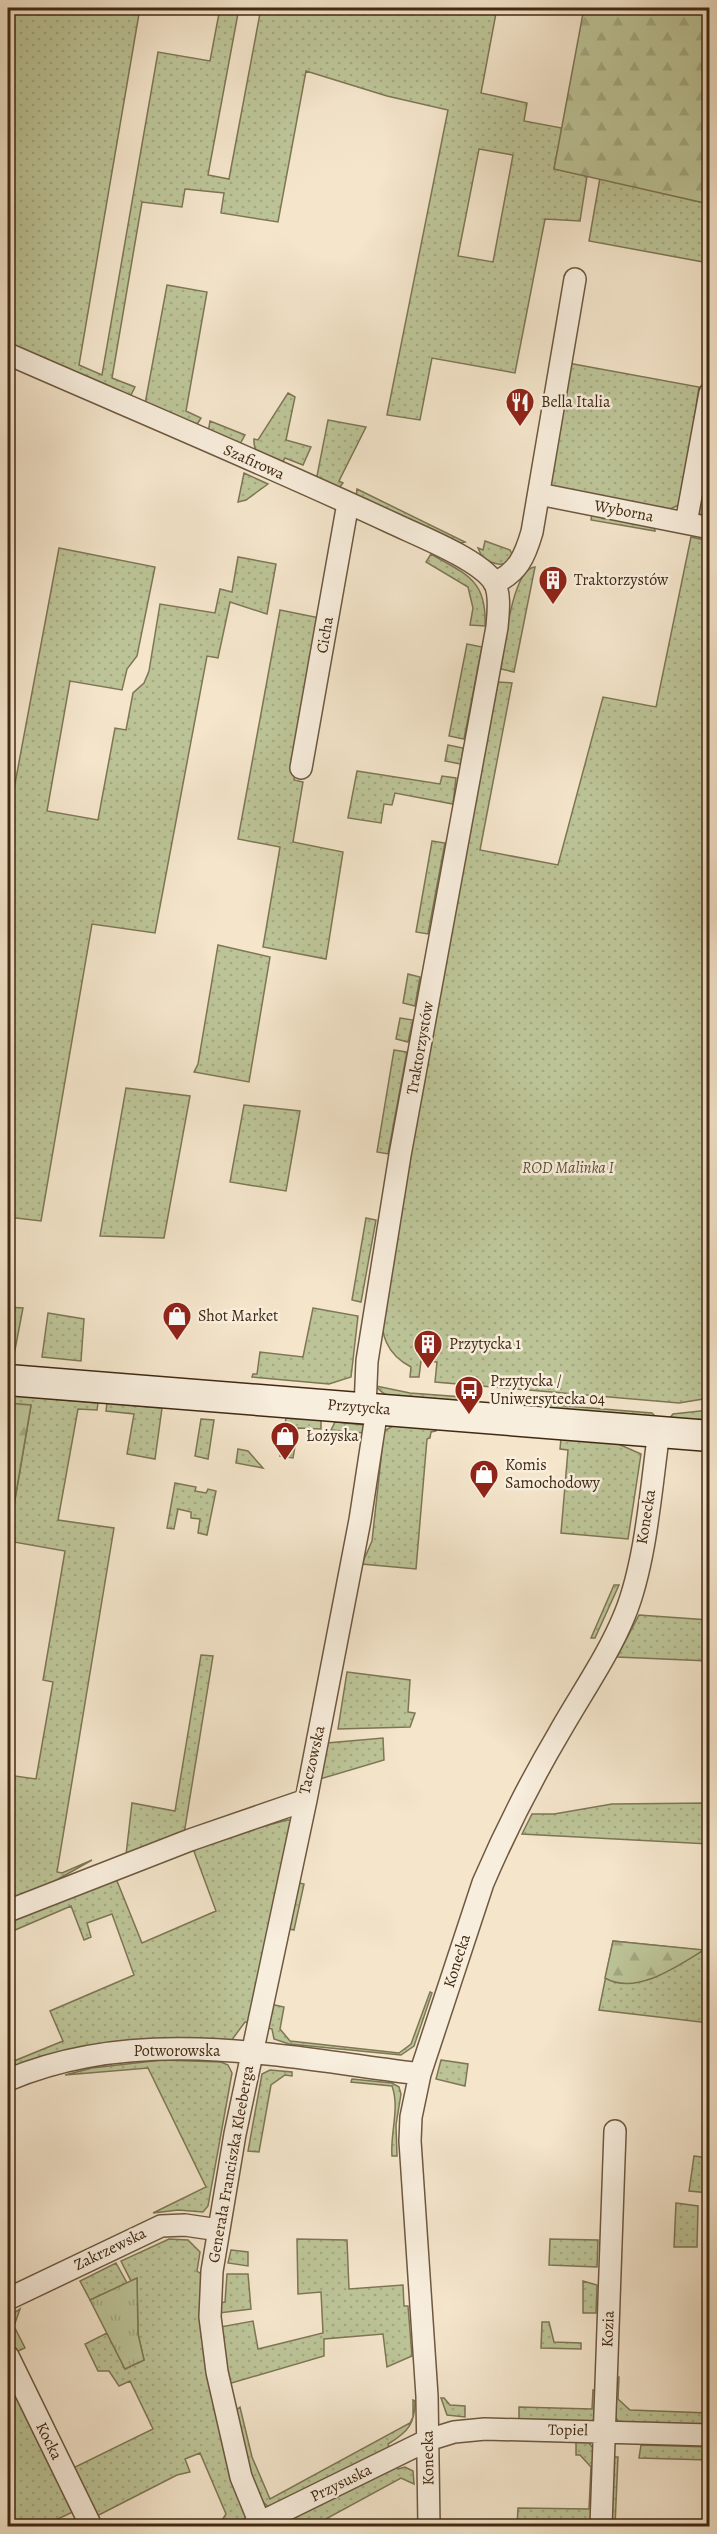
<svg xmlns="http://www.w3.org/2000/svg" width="717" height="2534" font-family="Alegreya,serif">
<defs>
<pattern id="grass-dots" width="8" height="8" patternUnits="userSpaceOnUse" patternTransform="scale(1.5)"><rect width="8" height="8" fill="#bcc497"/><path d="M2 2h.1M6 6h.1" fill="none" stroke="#a3a881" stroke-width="1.8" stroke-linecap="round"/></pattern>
<pattern id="forest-firs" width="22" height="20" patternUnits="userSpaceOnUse" patternTransform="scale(1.5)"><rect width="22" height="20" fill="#bcc497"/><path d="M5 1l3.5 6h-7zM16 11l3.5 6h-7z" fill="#a3a881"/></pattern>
<pattern id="park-tufts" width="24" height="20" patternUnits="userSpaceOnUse" patternTransform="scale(1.5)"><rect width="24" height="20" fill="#bcc497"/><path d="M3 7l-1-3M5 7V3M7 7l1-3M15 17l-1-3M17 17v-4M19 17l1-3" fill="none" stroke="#a3a881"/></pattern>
</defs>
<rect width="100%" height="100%" fill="#f4e5cb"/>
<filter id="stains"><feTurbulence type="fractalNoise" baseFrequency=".00333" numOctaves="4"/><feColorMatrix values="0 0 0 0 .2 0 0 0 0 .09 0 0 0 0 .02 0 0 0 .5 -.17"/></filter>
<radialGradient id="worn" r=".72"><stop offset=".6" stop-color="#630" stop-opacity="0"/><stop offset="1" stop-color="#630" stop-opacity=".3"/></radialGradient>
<path fill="url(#grass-dots)" stroke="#7e7654" stroke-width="1.5" fill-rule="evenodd" d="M8,8h132l-61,357 23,10 56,-323 52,9 10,-53h19l-31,167 21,4 32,-171h236l-16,85 46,10 -3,18 38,7 -8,41 33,7 -7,45 -35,-2 -30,154 -83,-15 -12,62 -33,-5 61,-305 -61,-14 -81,-25 -28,151 -57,-9 3,-20 -39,-4 -3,18 -40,-5 -30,176 23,9 -6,12 -121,-53v-128l4,-15 -4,-1zM479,149l34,6 -20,107 -35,-6z
M600,178l109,26v59l-120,-22z
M167,285l40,7 -21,119 15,7 -5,8 -51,-22z
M568,363l131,24 -18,117 -11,5 -121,-22z
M288,393l7,4 -9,43 25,7 -8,18 -18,-7 -5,8c-14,-7 -27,-9 -26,-27l4,1z
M328,420l38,7 -27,54 4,2 -5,6 -20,-8 -1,-5z
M210,421l35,14 -5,9 -32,-11z
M709,429v92l-9,-7 -4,-9z
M244,473l24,11 -22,16 -8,2z
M357,489l108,53 -8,2 -101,-46z
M592,514l62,11 1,6 -64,-11z
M691,537l18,4v857l-30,5 -244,-21 2,-20 -16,-1 -2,16h-9l1,-10c-25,-13 -31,-33 -29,-60l116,-625 14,1 -32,167 78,15 45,-168 53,10z
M485,541l25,9 4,8c-12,10 -18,6 -31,1l-5,-11 5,2z
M59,548l96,19 -18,89 -10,13 -5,21 -52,-9 -23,130 51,9 17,-92 11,2 7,-37 11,-10 5,-12 11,-67 55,9 5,-24 12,3 6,-35 38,7 -9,50 -37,-12 -12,56 -11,-2 -52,277 -63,-9 -51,297 -33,-4v-396z
M431,554c36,21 56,26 54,72l-15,-1 3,-17 -5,-21 -42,-25z
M535,567l-21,105 -13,-3c3,-19 11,-101 34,-102z
M280,610l40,8 -26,162 9,2 -10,60 50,10 -17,107 -63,-12 17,-100 -42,-8z
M467,644l15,3 -18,92 -15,-3z
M448,745l15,3 -2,16 -16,-3z
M357,771l83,13 2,-8 14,2 -3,26 -58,-11 -3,12 -8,-1 -3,19 -33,-5z
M432,841l13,2 -17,91 -12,-2z
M218,945l52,12 -21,125 -55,-10 4,-8z
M408,974l12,3 -5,29 -12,-3z
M400,1018l13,2 -5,22 -12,-3z
M394,1050l13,2 -19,102 -11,-2z
M126,1088l64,8 -26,142 -64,-2z
M244,1105l56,6 -14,80 -56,-9z
M366,1218l10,2 -15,82 -9,-2z
M8,1307l15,1 -9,47h-6z
M313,1308l45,8 -7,61 -22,7 -77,-7 1,-3h4l3,-22 43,5z
M48,1313l36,6 -3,42 -39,-4z
M376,1386l34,7 53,4 -1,8c-26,-2 -70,3 -86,-19z
M8,1395l90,8 -1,7 -19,-1 -20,111 56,8 -57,344 5,1 30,-13 -46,26 -38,17v-128l28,4 17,-97 -10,-2 22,-129 -57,-10 23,-135 -23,-3z
M518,1402l134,11 3,3 -1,4 -136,-10z
M107,1403l55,5 -7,51 -28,-5 7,-40 -28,-3z
M709,1410v14l-40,-5 4,-5z
M286,1418l35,2v9l-23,-1 -5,30 -13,-2z
M201,1419l13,1 -6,39 -13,-3z
M335,1422l29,3v8l-33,-3z
M393,1426l43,2v3l-5,1 -1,6 -3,1 -11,130 -54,-5 10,-23 12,-110z
M561,1438l55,5 25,11 -13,85 -67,-6 7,-83 -8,-1z
M238,1449l10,2 15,17 -27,-5z
M175,1483l21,4 -1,4 11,2 2,-4 8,2 -9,44 -9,-2 2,-14 -9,-1v-6l-13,-3 -4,20 -7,-1z
M614,1585h5l-24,53h-4z
M639,1615l70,5v41l-92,-4z
M201,1655l12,1 -29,178 -58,21 6,-52 43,8z
M347,1672l63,8 -2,32 7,1 -5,14 -72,2z
M383,1738l1,22 -64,19 7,-36z
M709,1803v41l-187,-10 10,-20h22l58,-10z
M287,1820h8l-43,203 -7,-1 -14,19 -214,27 -3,-7 49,-20 -13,-30 84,-36 -22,-61 -25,9 4,14 -7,3 -13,-34 -63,27v-13l107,-44 27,67 74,-32 -24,-65z
M295,1882l9,2 -10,46 -9,-2z
M613,1941l96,10v72l-110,-13z
M430,1992l2,1 -18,53 -13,9 -112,-11 -15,-5 -2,-10 -7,-2 5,-23 14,3 -4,22 10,12 109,12 12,-9z
M162,2060l59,2 7,3 4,8 -24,133 -5,6 -25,-2 -25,3 53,-26 -58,-119 -83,7 27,-7z
M441,2060l27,4 -3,22 -29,-7z
M270,2070l22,2v4l-7,-1 -14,10 -12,67 -11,-1 14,-77z
M352,2079l40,4 7,4 2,7 -5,31 1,31h-5c-2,-23 8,-48 0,-70l-41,-4z
M694,2156l15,2v35l-20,-2z
M676,2203l22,3 -1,41h-23z
M169,2239l19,1 12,12 -3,19 7,5 43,238 -2,8 -8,4h-19l8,-12 -26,-61 -15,6 5,13 -13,3 -82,42 -24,-48 82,-40 -23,-48 -11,5 -10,-15h-11l-13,-27 22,-11 18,36 19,-9 -6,-26 -1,-55 -6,2 -10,-20z
M297,2239l50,1 2,49 54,-4 1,21h4l4,50 -25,11 -4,-33 -59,5v17l-96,28 -8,-57 33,-6 5,28 65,-16 -2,-41 -23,2z
M550,2239l48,1 -1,27 -48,-2z
M231,2250l17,2v14l-20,-3z
M116,2263l11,20 -37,17 -10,-19z
M227,2274h21l3,35 -32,4v-10l6,-1z
M583,2281l14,4 -1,28h-13z
M20,2309l-6,17 11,22 -11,5c-7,-14 -9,-26 -2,-39z
M542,2322h7l5,20 27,1v6l-40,-1z
M8,2373l67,138 -32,15h-35z
M614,2376l5,1 -1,22 12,11 79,3v14l-89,-3 -6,-9z
M593,2390l6,1 -2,25 -6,6h-72v-15l73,2z
M441,2398h3l6,7 15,1v11l-18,-2z
M413,2400l2,1c0,23 -7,31 -27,43l2,6 -118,58c-22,-5 -33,-75 -38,-96l6,-5 12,50 18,42 140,-76 3,-6z
M576,2441l12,1 6,7 -1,77h-76l1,-18 71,1 2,-42 -11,-12h-4z
M641,2445l68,2v13l-70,-2z
M613,2457h5l-3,69h-6z
M396,2464l2,5 7,-2 8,4 1,13 -13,-6 -88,48h-35z"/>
<path fill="url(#forest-firs)" stroke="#7e7654" stroke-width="1.5" d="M584,8h125v196l-155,-35z
M8,1403l23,2 -23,135z
M613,1941l91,9c-26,16 -68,46 -99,28z"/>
<path fill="url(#park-tufts)" stroke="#7e7654" stroke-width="1.5" d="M137,2278l1,56 6,26 -19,9 -35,-69z"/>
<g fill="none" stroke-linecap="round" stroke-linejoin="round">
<g stroke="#6e5840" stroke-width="24">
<path id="minor" d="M8,354c128,56 257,110 384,169 25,12 87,36 102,59 7,12 4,32 3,45l-97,528 -33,206 -2,47
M539,494l171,34
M686,523l24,-130
M494,583c24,-10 31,-27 38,-51l43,-253
M301,768l47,-265
M8,1911l182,-71 116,-40
M8,2080c132,-56 275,-23 412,-6
M8,2299l153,-73 24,-1 34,5
M8,2356l83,170
M253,2526l175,-86 26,-8 31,-3 225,6
M261,2526l-20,-49 -24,-105 -7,-55 2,-46 23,-137 71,-334 54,-280 17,-111
M429,2526l-2,-130 -17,-255 1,-24 9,-43 63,-191c22,-51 47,-101 76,-150 22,-39 49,-77 66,-119 21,-52 26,-126 34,-183
M601,2526l14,-395"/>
</g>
<g stroke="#412912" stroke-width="33">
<path id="secondary" d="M8,1380l702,56"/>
</g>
<use href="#minor" stroke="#f8eedd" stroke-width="21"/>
<use href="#secondary" stroke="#f8eedd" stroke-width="30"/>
</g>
<defs>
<g id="restaurant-pin" transform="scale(1.5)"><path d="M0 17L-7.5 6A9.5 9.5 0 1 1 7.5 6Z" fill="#8f2418" stroke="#f8eedd"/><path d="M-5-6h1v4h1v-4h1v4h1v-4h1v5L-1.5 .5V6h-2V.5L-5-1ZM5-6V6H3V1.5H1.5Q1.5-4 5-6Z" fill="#fff"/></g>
<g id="building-pin" transform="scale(1.5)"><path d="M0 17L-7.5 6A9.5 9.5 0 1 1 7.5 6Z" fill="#8f2418" stroke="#f8eedd"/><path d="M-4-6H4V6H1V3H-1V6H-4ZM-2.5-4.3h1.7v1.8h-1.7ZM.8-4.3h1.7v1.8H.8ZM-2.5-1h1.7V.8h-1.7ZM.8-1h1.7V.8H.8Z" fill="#fff"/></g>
<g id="shop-pin" transform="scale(1.5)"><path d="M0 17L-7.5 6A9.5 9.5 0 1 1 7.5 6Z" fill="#8f2418" stroke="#f8eedd"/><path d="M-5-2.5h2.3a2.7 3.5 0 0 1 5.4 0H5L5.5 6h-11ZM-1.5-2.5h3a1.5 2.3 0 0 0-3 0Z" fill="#fff"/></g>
<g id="bus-pin" transform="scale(1.5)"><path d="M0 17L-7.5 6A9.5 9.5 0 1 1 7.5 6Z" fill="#8f2418" stroke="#f8eedd"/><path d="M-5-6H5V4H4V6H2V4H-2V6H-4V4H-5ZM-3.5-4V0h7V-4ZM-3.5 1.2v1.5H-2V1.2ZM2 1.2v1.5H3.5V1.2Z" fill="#fff"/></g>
</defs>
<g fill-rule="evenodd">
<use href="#restaurant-pin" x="520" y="402"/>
<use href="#building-pin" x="553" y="580"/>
<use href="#shop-pin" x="177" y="1316"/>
<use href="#building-pin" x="428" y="1344"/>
<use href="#bus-pin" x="469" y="1390"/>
<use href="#shop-pin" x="285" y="1436"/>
<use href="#shop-pin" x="484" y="1474"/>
</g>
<g text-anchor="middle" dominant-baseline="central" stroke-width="5" stroke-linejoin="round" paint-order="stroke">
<g font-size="16" fill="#412912" stroke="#f8eedd" text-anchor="start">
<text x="541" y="402">Bella Italia</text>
<text x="574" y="580">Traktorzystów</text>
<text x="198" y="1316">Shot Market</text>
<text x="449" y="1344">Przytycka 1</text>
<text x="490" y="1381">Przytycka /<tspan x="490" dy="18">Uniwersytecka 04</tspan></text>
<text x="306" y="1436">Łożyska</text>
<text x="505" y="1465">Komis<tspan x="505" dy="18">Samochodowy</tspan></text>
</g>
<g font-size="16" fill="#412912" stroke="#f8eedd">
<text transform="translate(254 462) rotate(24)">Szafirowa</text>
<text transform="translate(624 511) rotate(11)">Wyborna</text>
<text transform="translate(325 635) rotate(-80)">Cicha</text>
<text transform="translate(420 1048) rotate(-80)">Traktorzystów</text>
<text transform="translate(359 1407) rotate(5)">Przytycka</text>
<text transform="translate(646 1517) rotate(-81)">Konecka</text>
<text transform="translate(312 1760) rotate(-77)">Taczowska</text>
<text transform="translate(457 1961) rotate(-72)">Konecka</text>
<text x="177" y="2051">Potworowska</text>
<text transform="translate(231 2164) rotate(-80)">Generała Franciszka Kleeberga</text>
<text transform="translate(110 2249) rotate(-26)">Zakrzewska</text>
<text transform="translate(608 2329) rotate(-88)">Kozia</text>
<text transform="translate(568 2430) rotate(1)">Topiel</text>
<text transform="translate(49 2441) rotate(64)">Kocka</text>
<text transform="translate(428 2458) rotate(-91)">Konecka</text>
<text transform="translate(341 2483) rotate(-26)">Przysuska</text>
</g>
<g font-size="16" font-style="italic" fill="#605033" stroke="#f8eedd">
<text x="568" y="1168">ROD Malinka I</text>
</g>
</g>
<rect width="717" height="2534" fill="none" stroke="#f4e5cb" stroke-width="30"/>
<rect x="9" y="9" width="699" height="2516" fill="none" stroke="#412912" stroke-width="3"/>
<rect x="15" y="15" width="687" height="2504" fill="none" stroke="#412912" stroke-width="1.5"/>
<rect width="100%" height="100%" filter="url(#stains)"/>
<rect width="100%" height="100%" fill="url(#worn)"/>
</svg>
